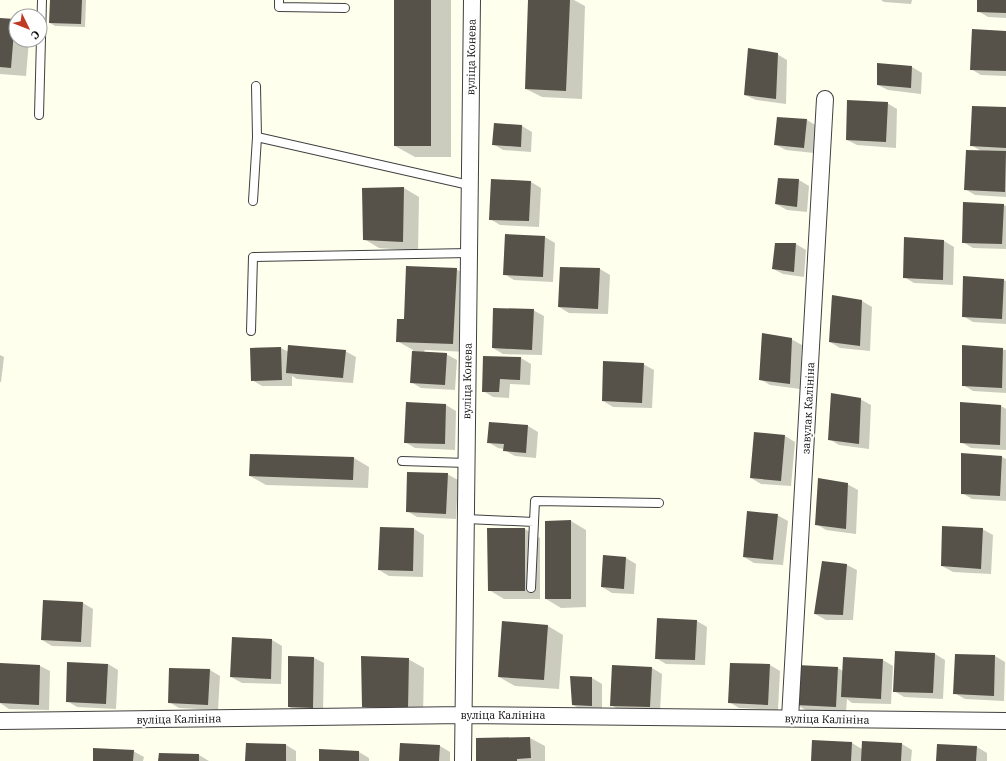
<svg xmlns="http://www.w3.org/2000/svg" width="1006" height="761" font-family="'IBM Plex Serif',serif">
<rect width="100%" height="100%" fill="#ffe"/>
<path fill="#0003" d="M51,0h35l-1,27 -30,-1 -5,-3z
M395,0h56v157h-36l-20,-11z
M529,0h45l11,6 -3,93 -40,-2 -16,-8z
M881,0h31l-1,4 -27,-2z
M978,0h28v18l-18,-1 -10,-6z
M0,19l16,2v19h13l-3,36 -26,-2z
M1006,32v44l-25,-1 -10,-6z
M777,54l10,6 -1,44 -30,-4 -11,-5z
M912,67l10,6 -1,21 -33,-4 -10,-5z
M887,103l10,6 -1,39 -39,-3 -10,-5z
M1006,108v89l-31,-2 -10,-6 16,-38 -10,-6z
M807,120l10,6 -3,27 -28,-3 -10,-5z
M522,126l10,6 -1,20 -28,-2 -10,-6z
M779,179l20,1 10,6 -2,26 -20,-2 -11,-6z
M531,182l10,6 -2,39 -39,-2 -10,-6z
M404,188l15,9 -1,54 -39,-3 -15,-9z
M1003,205l3,1v43l-33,-1 -10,-6z
M506,235l39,2 10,6 -2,39 -39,-2 -10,-6z
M905,239l39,2 10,6 -1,38 -39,-2 -10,-6z
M796,244l10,6 -2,27 -21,-3 -10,-5z
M456,269l16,9 -4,74 -43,-2 -1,2 22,2 11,6 -2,30 -34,-2 -10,-6 2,-32 -16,-9 8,-21z
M600,269l10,6 -2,39 -39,-1 -10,-6z
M1003,280l3,1v43l-33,-2 -10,-6z
M862,301l10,6 -2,44 -30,-3 -10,-6z
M533,310l11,6 -2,39 -39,-1 -10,-6z
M791,339l11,6 -2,44 -30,-4 -10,-6z
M963,346l43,4v43l-33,-2 -10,-6z
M281,348l8,4 56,-1 11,6 -3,26 -56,-4 -5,-3v10h-30l-10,-6 -1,-31z
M0,355l4,2 -3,25h-1z
M484,357l37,1 10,6 -1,21 -20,-1 -1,14 -16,-1 -10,-6z
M643,364l11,6 -2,38 -39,-1 -10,-6z
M860,399l11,6 -2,44 -30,-4 -10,-6z
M407,403l39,2 10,6 -1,39 -40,-2 -10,-6z
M961,403l40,3 5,3v41l-35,-2 -10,-6z
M490,423l38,3 10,6 -2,26 -21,-2 -11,-6v-1l-6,-1 -10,-6z
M785,436l10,6 -4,44 -30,-2 -10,-6z
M1002,457l4,2v42l-34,-2 -10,-6z
M354,458l15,9 -1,21 -102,-3 -16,-9z
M447,474l11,6 -2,39 -39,-2 -10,-6z
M847,484l11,6 -2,44 -30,-4 -10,-6z
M777,515l11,6 -5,44 -29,-2 -10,-6z
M571,521l15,9v77l-25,1 -15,-9z
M381,528l33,1 10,6 -1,42 -34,-1 -10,-6z
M525,529l15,9v61h-36l-15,-9z
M982,529l11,6 -2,39 -38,-2 -11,-6z
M626,558l10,6 -2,30 -22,-1 -10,-6z
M823,562l24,3 10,5 -4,50h-27l-11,-6z
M83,603l10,6 -2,38 -39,-1 -10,-6z
M697,621l10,6 -2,38 -39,-1 -10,-6z
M548,626l15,9 -4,54 -44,-3 -16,-9z
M233,638l39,2 10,6 -1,38 -39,-1 -11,-6z
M935,654l10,6 -2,39 -39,-2 -10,-6z
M956,655l39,1 10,6 -1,39 -39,-2 -11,-6z
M289,657l25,1 10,5 -1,50h-24l-10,-6z
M408,659l16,9 -1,49 -45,-2 -15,-9z
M883,660l10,6 -2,38 -39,-1 -5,-4 -1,13 -39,-1 -10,-6 41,-37 5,3z
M108,664l10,6 -2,39 -39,-2 -10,-6z
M770,665l10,6 -2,39 -39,-2 -10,-6z
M40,666l10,5 -1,39 -40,-1 -9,-6v-19z
M652,668l10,6 -2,38 -39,-1 -10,-6z
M170,669l40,1 10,6 -2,34 -39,-2 -10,-6z
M592,678l10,6v27h-19l-10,-6z
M530,738l15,8v15h-68z
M852,743l10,6 40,-5 10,6 -1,11h-99z
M247,744l39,1 10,6v10h-50z
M440,746l10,6v9h-50z
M977,747l10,6v8h-50z
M320,750l39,2 10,6v3h-49z
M133,751l11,6 -1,4h-49z
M199,755l10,6h-50z"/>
<path fill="#565149" d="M50,0h32l-1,24 -32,-1z
M394,0h37v146h-37z
M528,0h42l-4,91 -41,-2z
M977,0h29v13l-29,-1z
M0,18l15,1 -4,49 -11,-1z
M972,29l34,2v40l-36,-1z
M748,48l30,5 -2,46 -32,-4z
M877,63l35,3 -1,22 -34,-3z
M847,100l41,2 -2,40 -40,-2z
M972,106l34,1v41l-36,-2z
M777,117l30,2 -3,29 -30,-3z
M494,123l28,2 -1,22 -29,-2z
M966,150l40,1 -1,41 -41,-2z
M778,178l21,1 -2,28 -22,-3z
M491,179l40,2 -2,40 -40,-1z
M404,187l-1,55 -40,-2 -1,-52z
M963,202l41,2 -2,40 -40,-1z
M505,234l40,2 -2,41 -40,-2z
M904,237l40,3 -1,40 -40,-2z
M775,243h21l-2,29 -22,-3z
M406,266l51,2 -4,76 -57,-2 1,-23h7z
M560,267l40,1 -2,41 -40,-2z
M963,276l41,3 -2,40 -40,-2z
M832,295l30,5 -2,46 -31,-4z
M493,308l41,1 -2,41 -40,-2z
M762,333l30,5 -2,46 -31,-4z
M288,345l58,5 -3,28 -57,-5z
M962,345l41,3 -1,40 -40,-2z
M281,347l1,33 -31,1 -1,-33z
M412,351l35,2 -2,32 -35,-2z
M483,356l38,1 -1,23 -20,-1 -1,13h-17z
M603,361l41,2 -2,40 -40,-2z
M831,393l30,5 -2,46 -31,-4z
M406,402l40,2 -1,40 -41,-1z
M960,402l41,3 -1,40 -40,-2z
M489,422l39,3 -2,28 -23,-2 1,-7 -17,-1z
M754,432l31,3 -4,46 -31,-3z
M961,453l41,3 -2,40 -39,-2z
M250,454l104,3 -1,23 -104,-4z
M407,472l41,1 -2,41 -40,-2z
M818,478l30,5 -2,46 -31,-4z
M747,511l31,3 -5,46 -30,-3z
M571,520v79h-26v-78z
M942,526l41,2 -2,41 -40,-3z
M380,527l34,1 -1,43 -35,-1z
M487,528h38v63h-37z
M603,555l23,2 -2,32 -23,-2z
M822,561l25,3 -4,51 -29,-1z
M43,600l40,2 -2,40 -40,-2z
M657,618l40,2 -2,40 -40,-1z
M502,621l46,4 -4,55 -46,-3z
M232,637l40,2 -1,40 -41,-2z
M895,651l40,2 -2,40 -40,-1z
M955,654l40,1 -1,41 -41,-2z
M288,656l26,1 -1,51 -25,-1z
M361,656l48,2 -1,51 -46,-2z
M843,657l40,2 -2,40 -40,-2z
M67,662l41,2 -2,40 -40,-2z
M0,663l40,2 -1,40 -39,-2z
M730,663l40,1 -2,41 -40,-2z
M612,665l40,2 -2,40 -40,-1z
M797,665l41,2 -2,40 -40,-2z
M169,668l41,1 -2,36 -40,-2z
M570,676l22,1v29l-20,-1z
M530,737l1,21 -14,1v2h-41v-23z
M812,740l40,2 -1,19h-40z
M862,741l40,2 -1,18h-40z
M246,743l40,1v17h-41z
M400,743l40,2 -1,16h-40z
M937,744l40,2 -1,15h-40z
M93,748l41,2 -1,11h-40z
M319,749l40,2v10h-40z
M159,753l40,1v7h-41z"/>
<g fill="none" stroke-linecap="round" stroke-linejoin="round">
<g stroke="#404040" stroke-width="10">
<path id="service" d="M279,0v7l66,1
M256,86l1,51 212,48
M39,115l3,-115
M253,201l4,-64
M251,331l2,-74 216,-4
M402,461l65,2
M466,519l68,3 -3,66
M534,522l1,-21 124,2"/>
</g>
<g stroke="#404040" stroke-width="18">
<path id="minor" d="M790,718l35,-619
M0,721l464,-6 542,6
M463,761l9,-761"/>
</g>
<use href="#service" stroke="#fff" stroke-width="8"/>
<use href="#minor" stroke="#fff" stroke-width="16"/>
</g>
<g text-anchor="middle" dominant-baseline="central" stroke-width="4" stroke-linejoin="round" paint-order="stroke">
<g font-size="11" fill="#0d0d0d" stroke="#fff">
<text transform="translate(471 57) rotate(-89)">вуліца Конева</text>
<text transform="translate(467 381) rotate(-89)">вуліца Конева</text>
<text transform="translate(808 408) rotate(-87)">завулак Калініна</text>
<text x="503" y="715">вуліца Калініна</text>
<text transform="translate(179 719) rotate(-1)">вуліца Калініна</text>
<text transform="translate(827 719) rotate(1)">вуліца Калініна</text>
</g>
</g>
<g transform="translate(28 28) rotate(133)"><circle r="19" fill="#ffffff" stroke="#9e9e9e"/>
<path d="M0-3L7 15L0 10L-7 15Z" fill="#c03922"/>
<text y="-6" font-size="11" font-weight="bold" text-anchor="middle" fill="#0d0d0d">С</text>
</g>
</svg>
